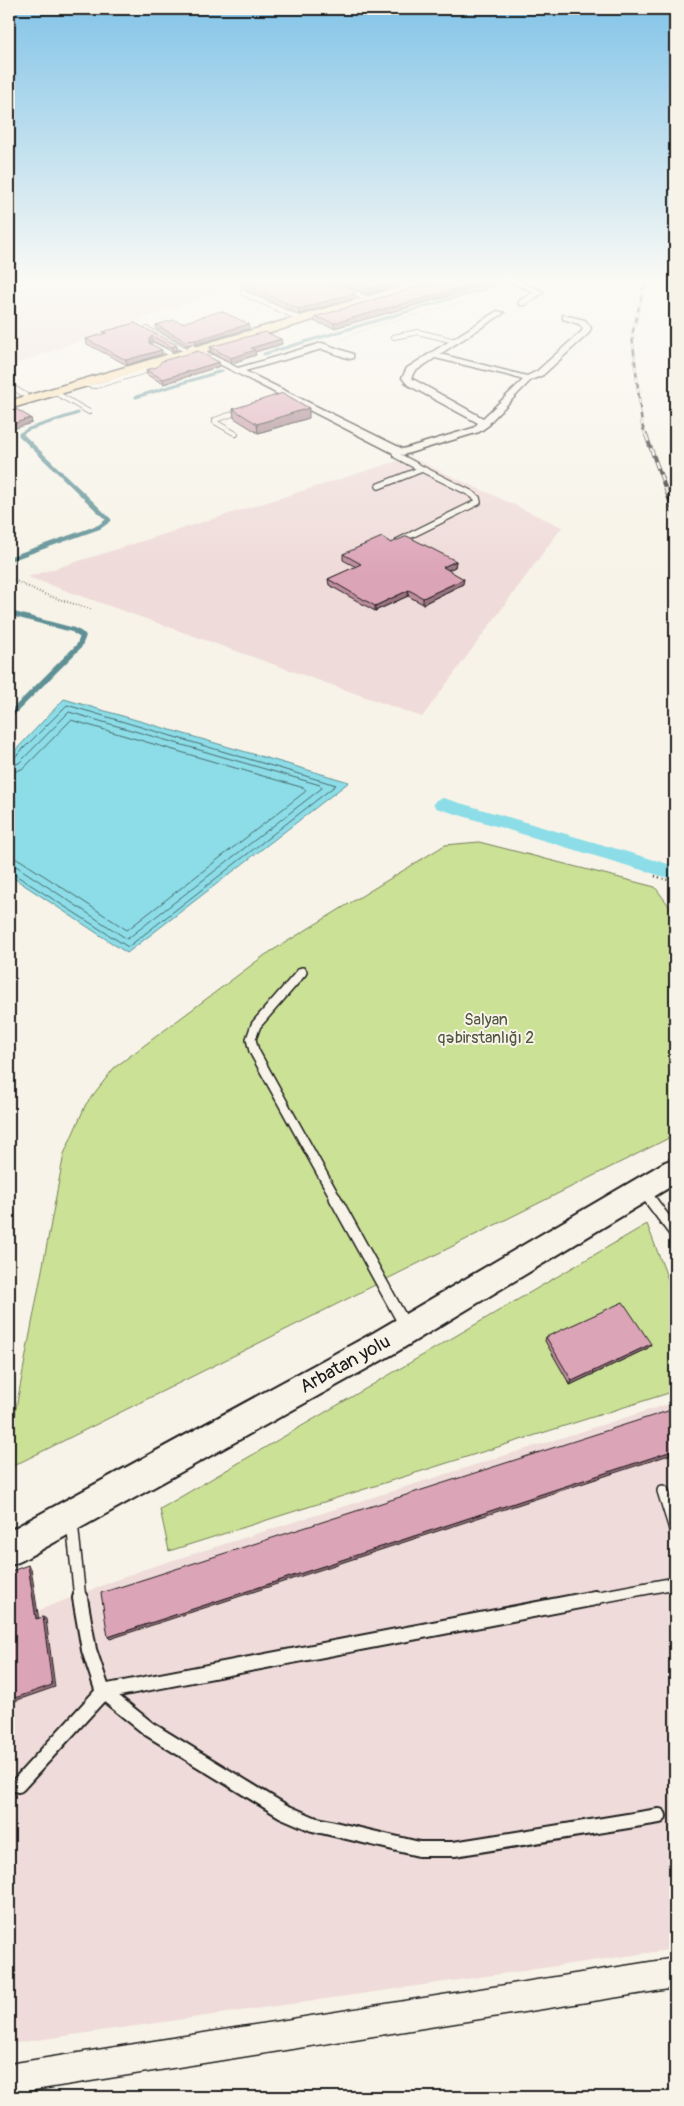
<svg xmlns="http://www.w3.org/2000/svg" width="684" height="2106" font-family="Pangolin,sans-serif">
<rect width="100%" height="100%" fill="#f7f3e8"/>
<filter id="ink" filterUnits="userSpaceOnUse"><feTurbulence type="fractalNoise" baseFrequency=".02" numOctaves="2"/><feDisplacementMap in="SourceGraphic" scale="10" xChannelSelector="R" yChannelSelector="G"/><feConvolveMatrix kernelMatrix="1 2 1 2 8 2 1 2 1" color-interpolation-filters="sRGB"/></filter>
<g filter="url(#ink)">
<path fill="#efdbd9" d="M9,280h185l31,10 -216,76z
M410,457l152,70 -140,190 -394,-140z
M675,1402v547l-666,95v-422l133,-52z"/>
<path fill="#cbe196" stroke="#747e59" d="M479,842l176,45 20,27v221l-666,333v-23l55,-291 22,-50 28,-36 151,-113 180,-110z
M647,1224l28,74v93l-506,160 -9,-42z"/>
<path fill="#8cdde7" stroke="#5f9096" d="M64,699l285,83 -222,171 -118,-78v-118z"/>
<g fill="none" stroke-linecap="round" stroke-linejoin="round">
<path stroke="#49696d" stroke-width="1" d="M9,760l5,-2 53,-53 269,80 -208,162 -119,-76
M9,766l10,-3 50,-51 251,73 2,3 -195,151 -111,-73 -7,-1
M9,774l15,-6 47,-48 233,68 2,3 -179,139 -107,-70 -11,-3"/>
<path stroke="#5f9096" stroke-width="3" d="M264,354l243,-72
M136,397l86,-26
M22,436l-2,-2 9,-5 49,-16"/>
<path stroke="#5f9096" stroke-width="4.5" d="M9,559l90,-32 10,-7 -88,-85
M9,613l64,17 6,3"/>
<path stroke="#5f9096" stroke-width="5.5" d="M9,716l70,-70 4,-10 -7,-4"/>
<path fill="#8cdde7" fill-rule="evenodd" d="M443,798l232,68v14l-239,-72 -3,-4 3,-4z"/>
<g stroke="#1c1c1c" stroke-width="6">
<path id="service-far4" d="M9,291l25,-9
M243,293l53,24
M147,329l37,20
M394,337l24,-5 37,9
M153,345l16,8
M81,384l15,2 62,-19
M9,385l16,10
M54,392l35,20
M236,434l-21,-12v-2l29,-10"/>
</g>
<g stroke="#1c1c1c" stroke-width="8">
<path id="service-far3" d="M379,486l43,-17 -26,-14 -2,-5
M399,541l79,-39 -1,-4 -7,-5 -48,-24"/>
</g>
<g stroke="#1c1c1c" stroke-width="12">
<path id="service-far2" d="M302,972l-46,53 -5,14 3,12 82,148
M643,1189l7,10"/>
</g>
<g stroke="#1c1c1c" stroke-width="14">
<path id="service-far1" d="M335,1198l71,129
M649,1198l26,35
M663,1491l12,38
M72,1522l8,77
M589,1599l86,-16"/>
</g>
<g stroke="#1c1c1c" stroke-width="18">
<path id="service" d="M80,1598l9,52 14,42 492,-94
M18,1785l85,-93 46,37 134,82 30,13 106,25h35l205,-33"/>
</g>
<g stroke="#1c1c1c" stroke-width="3">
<path id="minor" d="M315,280h11l49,19 -7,2z
M505,280h11l28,12 -19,13h-6v-4l15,-9z
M497,311l7,2 -64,41 87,22 10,-5 45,-40 1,-3 -4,-4 -16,-5v-4l22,5 6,8 -3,6 -45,41 -12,5 -41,42 -1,3 -10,7 -76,23 -12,-3 -205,-105 7,-2 45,23 84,-25 31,11v4l-3,1 -28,-10 -77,22 158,78 70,-21 5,-5 -70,-38 -6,-7 5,-10zM435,358l76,18 12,4 -40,38 -72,-40 3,-6z
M675,1958v30l-666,106v-30z"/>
</g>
<g stroke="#1c1c1c" stroke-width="4">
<path id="secondary" d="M675,1158v26l-280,169 -374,208 -12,5v-35l364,-198 292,-171z"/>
</g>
<g stroke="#1c1c1c" stroke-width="3">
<path id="primary" d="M423,280h19l-2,3 -431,126v-8z"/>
</g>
<path stroke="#1c1c1c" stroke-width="1" stroke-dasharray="0.5 2" stroke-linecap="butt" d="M342,339l29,-12 133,-36"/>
<path stroke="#1c1c1c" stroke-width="2" stroke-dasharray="0.5 2.5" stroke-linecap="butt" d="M9,578l37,17 47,15"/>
<path stroke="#1c1c1c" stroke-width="2.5" stroke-dasharray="1 3" stroke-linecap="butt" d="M655,876l20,6"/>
<use href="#service-far4" stroke="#f7f3e8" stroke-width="4.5"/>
<use href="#service-far3" stroke="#f7f3e8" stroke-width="5.5"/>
<use href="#service-far2" stroke="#f7f3e8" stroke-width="9"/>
<use href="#service-far1" stroke="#f7f3e8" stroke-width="11"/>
<use href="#service" stroke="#f7f3e8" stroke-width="14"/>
<use href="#minor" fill="#f7f3e8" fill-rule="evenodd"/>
<use href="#secondary" fill="#f7f3e8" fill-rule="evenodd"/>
<use href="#primary" fill="#faddab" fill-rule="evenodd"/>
<g stroke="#1c1c1c" stroke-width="2.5">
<path id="rail-far1" d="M646,436l-4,-11 -10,-90 12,-48 4,-7"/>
</g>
<g stroke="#1c1c1c" stroke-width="4">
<path id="rail" d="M646,435l29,80"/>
</g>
<use href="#rail-far1" stroke="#f7f3e8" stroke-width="2" stroke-dasharray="5.5" stroke-linecap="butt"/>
<use href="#rail" stroke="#f7f3e8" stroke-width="2.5" stroke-dasharray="7" stroke-linecap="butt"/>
</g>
<path fill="#bd8d9d" stroke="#1c1c1c" d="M331,280h85l-48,14z
M441,280h59l-55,17 -111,31 -19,-6v-5z
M239,282l116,16 -56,16 -60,-27z
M135,323l42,27 -4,1 -21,-10 -2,2 12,11 -35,11 -40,-21 -1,-5 18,-5 -1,-2z
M182,323l67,6 -53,15 -10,1 -30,-16v-4z
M281,339l1,5 -27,8 1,3 -24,8 -21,-11 -1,-5z
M219,362l1,4 -56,18 -17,-9 -1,-5z
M233,409l76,9 -51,15 -24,-15z
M391,543l65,18 -1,6 -7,3 15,14 -40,20 -15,-8 -33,15 -46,-26 -1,-6 28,-12 -13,-7v-6z
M546,1337l105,7 -3,4 -78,37 -25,-44z"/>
<path fill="#9a7380" stroke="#1c1c1c" d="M400,280h16l-48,14v-5z
M485,280h15l-55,17 -111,31v-5z
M355,293v5l-56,16v-5z
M249,324v5l-53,15v-4z
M152,336v5l-3,3v-5z
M281,339l1,5 -27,8 1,3 -24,8 -1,-5 20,-10z
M177,345v5l-4,1 -1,-4z
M162,350v4l-35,11 -1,-5z
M219,362l1,4 -56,18 -1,-5z
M309,408v10l-51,15 -1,-9z
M31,418l1,5 -23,7v-5z
M456,561l-1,6 -13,6 1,-6z
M464,579l-1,5 -40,20v-6z
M409,590l-1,6 -33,15v-5z
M651,1344l-3,4 -78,37 2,-4z
M675,1450v3l-565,186 -2,-2z
M28,1565l3,3 8,53 -3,-2z
M43,1617l3,2 9,68 -46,16v-3z"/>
<path fill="#dca4b7" stroke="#1c1c1c" d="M246,280h76l33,13 -56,16 -60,-27z
M344,280h56l-32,9z
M441,280h44l-39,12 -112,31 -19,-6z
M221,311l28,13 -53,16 -11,1 -29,-16 18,-5 8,3z
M135,323l42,22 -5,2 -20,-11 -3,3v4l13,7 -36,10 -40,-21 21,-6 -4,-1z
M265,332l16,7 -30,9 4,2 -24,8 -21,-11z
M198,351l21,11 -56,17 -17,-9 11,-3 5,-6z
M283,393l26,15 -52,16 -24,-15z
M16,409l15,9 -22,7v-12l5,1z
M407,536l49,25 -13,6 21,12 -41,19 -14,-8 -34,16 -47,-27 33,-15 -18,-10 39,-17 9,6z
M623,1302l28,42 -79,37 -26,-44z
M674,1409l1,1v40l-567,187 -7,-44z
M28,1565l8,54 7,-2 9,68 -43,15v-128z"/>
</g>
<linearGradient id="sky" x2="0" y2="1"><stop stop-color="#83c4e8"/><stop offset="0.49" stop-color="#fbfaf5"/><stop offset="1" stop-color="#fbfaf5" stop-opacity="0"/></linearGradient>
<rect width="684" height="575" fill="url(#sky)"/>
<g text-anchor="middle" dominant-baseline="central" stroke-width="4" stroke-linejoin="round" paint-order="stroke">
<g font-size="16" fill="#515741" stroke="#f7f3e8">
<text x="486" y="1020">Salyan<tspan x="486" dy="18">qəbirstanlığı 2</tspan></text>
</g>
<g font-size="19" fill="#1c1c1c" stroke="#f7f3e8">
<text transform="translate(345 1364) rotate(-29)">Arbatan yolu</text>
</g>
</g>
<rect width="684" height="2106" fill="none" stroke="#f7f3e8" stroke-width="30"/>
<rect x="15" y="15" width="654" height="2076" fill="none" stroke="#1c1c1c" stroke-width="2" filter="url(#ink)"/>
</svg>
